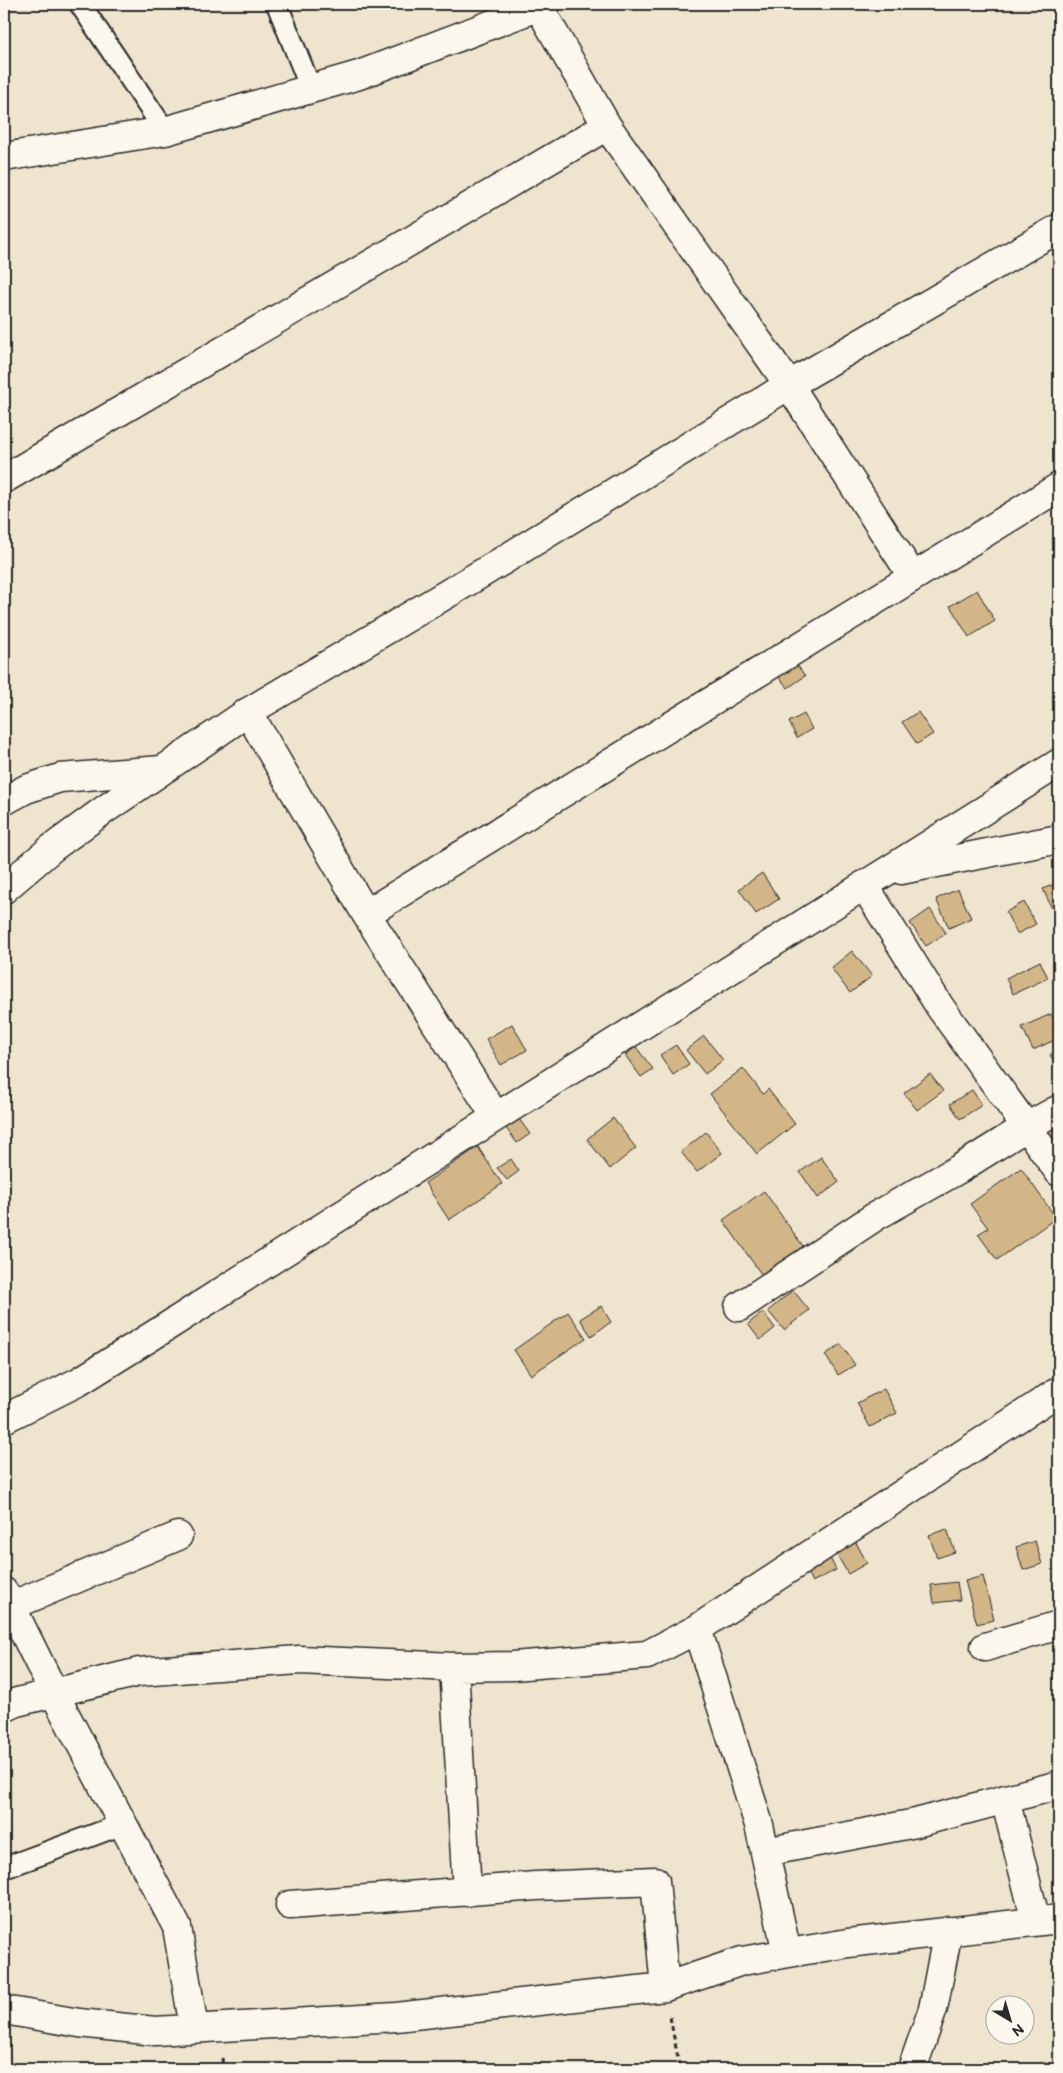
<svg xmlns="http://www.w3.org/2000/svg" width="1063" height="2073" font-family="'Balsamiq Sans',sans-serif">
<rect width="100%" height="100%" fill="#efe4ce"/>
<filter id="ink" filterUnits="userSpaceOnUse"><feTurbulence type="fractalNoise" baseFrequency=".02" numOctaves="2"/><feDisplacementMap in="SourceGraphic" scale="10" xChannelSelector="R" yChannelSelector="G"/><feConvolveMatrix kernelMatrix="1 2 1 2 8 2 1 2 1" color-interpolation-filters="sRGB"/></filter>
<g filter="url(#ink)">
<path fill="#d2b687" stroke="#2b2b2b" d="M977,590l18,31 -26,16 -19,-31z
M795,662l10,14 -17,12 -11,-13z
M918,712l15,22 -16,10 -15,-22z
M804,714l8,15 -15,9 -8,-16z
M762,873l17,26 -23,15 -17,-25z
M1059,882v37l-2,1 -14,-31z
M958,889l13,29 -22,10 -13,-29z
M1024,902l12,22 -19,10 -11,-22z
M930,909l16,24 -20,13 -16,-23z
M852,951l20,25 -22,17 -19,-25z
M1040,961l8,17 -35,16 -7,-16z
M1051,1014l8,18v6l-26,12 -11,-23z
M512,1024l15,26 -26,15 -15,-26z
M704,1036l19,24 -18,14 -19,-24z
M676,1045l13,19 -16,11 -13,-20z
M636,1047l17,22 -12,8 -16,-22z
M1059,1049v20l-9,-14z
M743,1068l20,26 5,-5 27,35 -38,30 -47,-60z
M930,1074l13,17 -26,19 -13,-17z
M972,1090l10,15 -22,14 -10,-15z
M1059,1117v24l-4,4 -14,-16z
M613,1118l23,30 -26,21 -23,-30z
M519,1119l11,15 -13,9 -11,-15z
M706,1132l16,21 -25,19 -16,-20z
M478,1147l24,37 -53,36 -24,-37z
M821,1157l18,25 -21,16 -18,-26z
M511,1159l8,12 -12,9 -10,-12z
M1021,1168l35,50 -59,42 -19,-26 10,-6 -18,-24z
M764,1191l41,58 -41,29 -41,-58z
M847,1242l6,9 -17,12 -6,-9z
M793,1290l16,20 -25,20 -16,-19z
M601,1306l10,16 -20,14 -11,-17z
M568,1312l18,26 -55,37 -17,-25z
M763,1312l12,16 -15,12 -12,-16z
M841,1344l14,21 -17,10 -13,-20z
M884,1389l13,24 -27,14 -13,-24z
M947,1529l8,23 -18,6 -8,-23z
M853,1537l14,26 -19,11 -15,-26z
M1035,1541l7,23 -19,6 -7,-23z
M826,1550l10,20 -24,12 -10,-20z
M983,1576l11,44 -17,4 -12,-43z
M957,1582l3,18 -26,3 -3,-18z"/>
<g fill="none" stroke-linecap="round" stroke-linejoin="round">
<g stroke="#2b2b2b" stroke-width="24">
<path id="lane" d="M80,4l85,127
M277,4l34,85
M4,1868l119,-44"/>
</g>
<g stroke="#2b2b2b" stroke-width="31">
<path id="street" d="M539,7l68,119 182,259 124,192
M4,157l161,-26 194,-56 186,-71
M4,479l603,-353
M248,712l118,202 130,203
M4,801l22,-12 34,-11 102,-8
M901,870l158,-31
M864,885l76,122 119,165
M366,914l693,-427
M739,1307l137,-91 83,-47 67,-42 33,-18
M4,1419l76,-38 80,-50 336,-214 563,-354
M4,1592l50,101 123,234 17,101
M11,1606l167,-70
M697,1629l62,196 28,128
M985,1647l74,-22
M454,1667l13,225
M4,1708l13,-6 122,-30 160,-12 155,7 59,-1 134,-11 50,-26 362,-238
M1005,1799l31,122
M765,1852l151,-29 143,-38
M290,1905l246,-19 119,-5 10,106
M4,2010l75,13 76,8 241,-14 269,-30 77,-26 106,-18 211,-24
M912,2069l21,-60 15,-78"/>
</g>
<g stroke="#2b2b2b" stroke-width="31">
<path id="primary" d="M4,889l48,-41 52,-38 144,-98 236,-140 305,-187 270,-157"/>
</g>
<path stroke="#2b2b2b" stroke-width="3" stroke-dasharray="5 4" stroke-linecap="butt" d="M670,2017l10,52
M222,2058l1,11"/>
<use href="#lane" stroke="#fbf7ec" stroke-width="20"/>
<use href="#street" stroke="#fbf7ec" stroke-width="28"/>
<use href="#primary" stroke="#fbf7ec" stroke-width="28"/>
</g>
</g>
<rect width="1063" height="2073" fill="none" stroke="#fbf7ec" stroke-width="20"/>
<rect x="10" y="10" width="1043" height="2053" fill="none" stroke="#2b2b2b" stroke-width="2" filter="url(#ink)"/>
<g transform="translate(1010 2020) rotate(142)"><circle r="24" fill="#fbf7ec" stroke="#a8a59f"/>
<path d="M0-4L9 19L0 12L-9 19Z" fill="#2b2b2b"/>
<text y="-8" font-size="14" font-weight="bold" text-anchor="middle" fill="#2b2b2b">N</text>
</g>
</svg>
